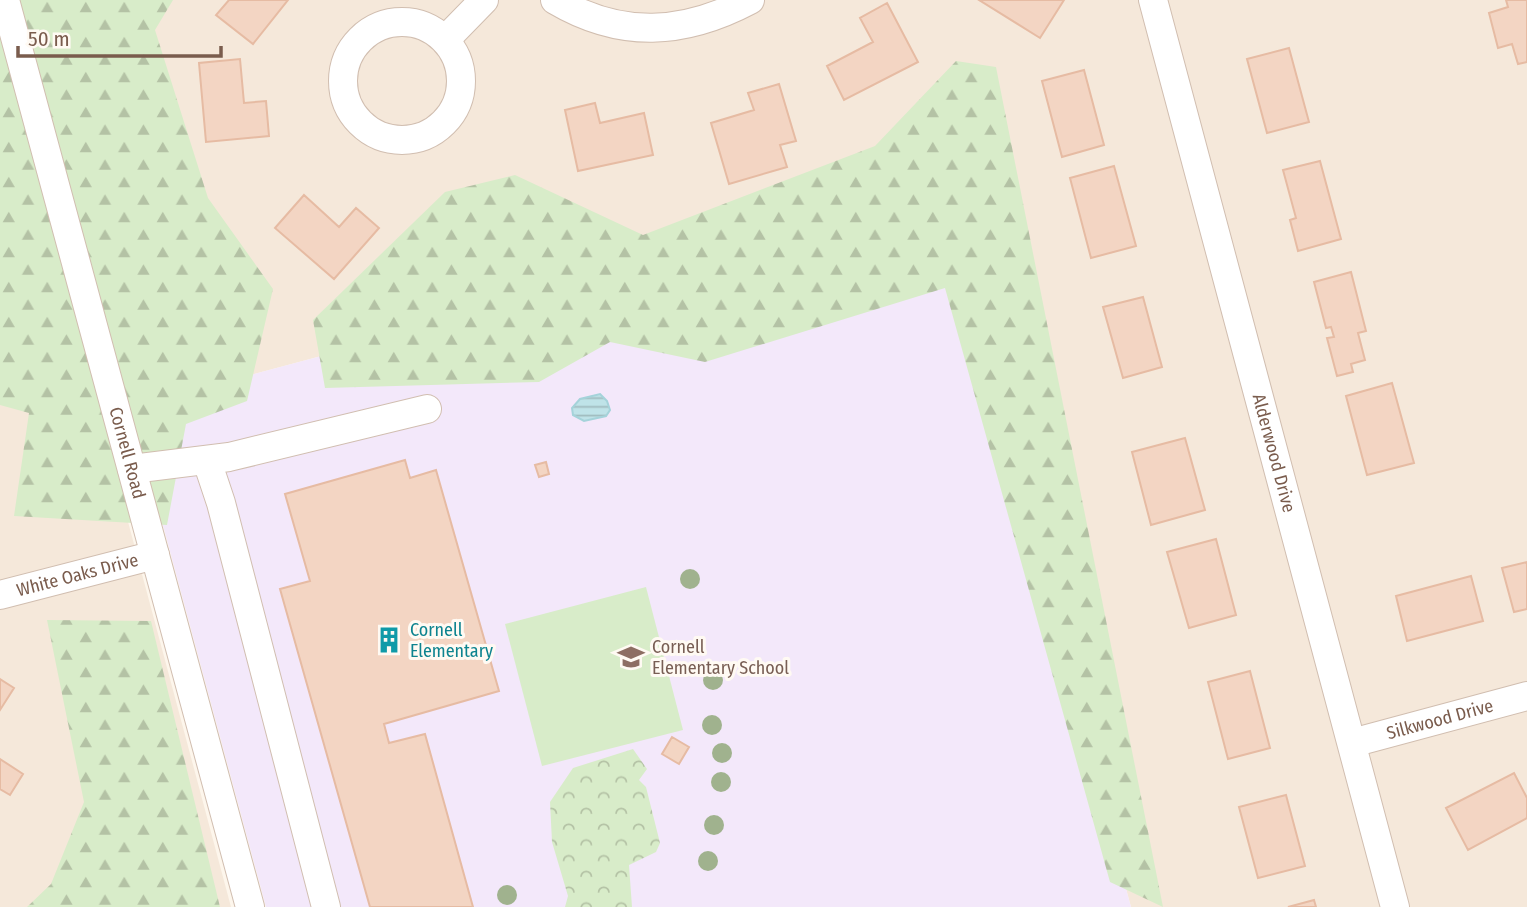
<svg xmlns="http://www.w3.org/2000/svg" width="1527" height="907" font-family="'Fira Sans Condensed',sans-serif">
<defs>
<pattern id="forest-firs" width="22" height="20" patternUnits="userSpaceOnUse" patternTransform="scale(1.75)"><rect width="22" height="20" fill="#d8ecc9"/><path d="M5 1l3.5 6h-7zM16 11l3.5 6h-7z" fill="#b4c2a5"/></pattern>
<pattern id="park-crowns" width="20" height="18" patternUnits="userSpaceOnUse" patternTransform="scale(1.75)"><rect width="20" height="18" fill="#d8ecc9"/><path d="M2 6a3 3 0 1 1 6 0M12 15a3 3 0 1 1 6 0" fill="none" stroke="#b4c2a5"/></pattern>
<pattern id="water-rules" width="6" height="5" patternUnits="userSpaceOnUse" patternTransform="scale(1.75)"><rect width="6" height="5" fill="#bfe3e8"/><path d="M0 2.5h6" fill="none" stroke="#a0bbbe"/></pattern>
</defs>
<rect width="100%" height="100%" fill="#fdf6ec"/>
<path fill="#f5e8da" d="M21,0h1506v907h-396l-194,-716 -806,216z
M0,47l127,471 104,389h-231z"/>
<path fill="#f3e8fa" d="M938,191l193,716h-865l-135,-500z"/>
<path fill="url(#forest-firs)" d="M0,0h173l-18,30 53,168 65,91 -26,112 -61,23 -19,101 -153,-9 15,-103 -29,-8z
M956,61l40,6 167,840 -53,-25 -165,-594 -240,74 -95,-20 -71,40 -214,6 -12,-68 132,-128 70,-17 128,60 232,-89z
M47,620l104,1 69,286h-193l24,-23 33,-82z"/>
<path fill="url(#park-crowns)" d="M633,749l14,20 -8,11 7,7 14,56 -4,9 -27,13 3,42h-67l3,-11 -16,-54 -2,-40 23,-34z"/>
<path fill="#d8ecc9" d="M646,587l37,143 -141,36 -37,-142z"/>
<path fill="url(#water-rules)" stroke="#a5d3da" stroke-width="2" d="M600,394l7,7 3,9 -4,6 -22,5 -11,-6 -1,-7 8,-9z"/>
<path fill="#f3d5c3" stroke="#e6bba3" stroke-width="2" d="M229,0h59l-35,44 -37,-29z
M979,0h85l-24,38z
M1506,0h21v62l-9,2 -6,-20 -14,4 -9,-35 19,-6z
M887,3l31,59 -74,38 -17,-34 46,-24 -13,-24z
M1289,48l20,74 -42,11 -20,-74z
M240,59l4,44 22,-2 3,35 -63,6 -7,-79z
M1084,70l20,75 -42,12 -20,-76z
M779,84l17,57 -16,4 7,22 -58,17 -18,-61 43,-13 -6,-17z
M595,103l5,20 44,-10 9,42 -75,16 -13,-61z
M1320,161l21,78 -43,12 -8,-31 6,-2 -13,-48z
M1114,166l22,80 -45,12 -21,-80z
M304,195l35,32 17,-19 23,20 -45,51 -59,-51z
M1351,272l15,59 -8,2 7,27 -14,4 2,8 -16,4 -10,-38 7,-1 -3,-10 -5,1 -12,-46z
M1143,297l19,70 -39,11 -20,-71z
M1392,383l22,80 -47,12 -21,-79z
M1185,438l20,72 -54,15 -19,-73z
M405,460l5,18 26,-8 63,221 -115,33 5,19 36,-9 48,173h-103l-90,-318 30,-8 -25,-87z
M546,462l3,12 -10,3 -4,-12z
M1216,539l20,76 -47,13 -22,-76z
M1527,562v47l-13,3 -12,-44z
M1471,576l12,45 -76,20 -11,-45z
M1250,671l20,77 -42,11 -20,-77z
M0,679l14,9 -14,22z
M672,737l17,10 -10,17 -17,-10z
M0,759l23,15 -13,21 -10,-6z
M1514,773l13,25v20l-59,32 -22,-42z
M1286,795l19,71 -47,12 -19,-71z
M1314,900l2,7h-28z"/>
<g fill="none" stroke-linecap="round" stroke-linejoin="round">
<g stroke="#d1beb0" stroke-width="30">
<g id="minor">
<path id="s1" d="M5,0l245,907"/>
<path d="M555,0c66,39 129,35 195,0"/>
<path id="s2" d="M1153,0l242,907"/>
<circle cx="402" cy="81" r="59"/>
<path d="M445,40l39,-40"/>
<path d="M207,461l14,42 105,404"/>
<path d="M132,469l97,-12 198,-48"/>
<path id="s3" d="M0,595l155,-40"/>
<path id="s4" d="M1352,743l175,-47"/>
</g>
</g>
<use href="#minor" stroke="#fff" stroke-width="28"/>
</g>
<g fill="#a0b28e">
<circle cx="690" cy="579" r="10"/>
<circle cx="713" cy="680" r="10"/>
<circle cx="712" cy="725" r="10"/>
<circle cx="722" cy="753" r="10"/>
<circle cx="721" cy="782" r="10"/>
<circle cx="714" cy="825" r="10"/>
<circle cx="708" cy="861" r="10"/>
<circle cx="507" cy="895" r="10"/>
</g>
<defs>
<g id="building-bare" transform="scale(2.1)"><path d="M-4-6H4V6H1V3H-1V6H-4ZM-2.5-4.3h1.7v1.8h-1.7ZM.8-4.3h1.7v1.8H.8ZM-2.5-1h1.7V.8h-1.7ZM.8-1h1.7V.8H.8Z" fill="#0f9aa8" stroke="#fffaf3" stroke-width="2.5" paint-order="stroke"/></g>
<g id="school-bare" transform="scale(2.1)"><path d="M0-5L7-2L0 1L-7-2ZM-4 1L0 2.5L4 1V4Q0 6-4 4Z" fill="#8d6e63" stroke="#fffaf3" stroke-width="2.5" paint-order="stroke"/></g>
</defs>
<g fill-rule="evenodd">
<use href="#building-bare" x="389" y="640"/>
<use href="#school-bare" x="631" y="657"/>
</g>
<g text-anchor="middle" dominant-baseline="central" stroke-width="6" stroke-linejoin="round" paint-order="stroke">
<g font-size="18" fill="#7a5c4d" stroke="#fffaf3">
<text stroke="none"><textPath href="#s1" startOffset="469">Cornell Road</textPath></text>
<text stroke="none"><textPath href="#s2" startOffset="469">Alderwood Drive</textPath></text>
<text stroke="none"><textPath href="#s3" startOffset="80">White Oaks Drive</textPath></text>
<text stroke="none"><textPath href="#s4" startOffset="91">Silkwood Drive</textPath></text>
</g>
<g font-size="18" fill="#0d838f" stroke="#fffaf3" text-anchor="start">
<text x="410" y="630">Cornell<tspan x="410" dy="21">Elementary</tspan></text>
</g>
<g font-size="18" fill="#785e54" stroke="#fffaf3" text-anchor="start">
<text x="652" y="647">Cornell<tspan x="652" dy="21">Elementary School</tspan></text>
</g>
</g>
<path d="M18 46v10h203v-10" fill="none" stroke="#7a5c4d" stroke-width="3.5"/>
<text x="28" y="46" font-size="21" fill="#7a5c4d" stroke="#fffaf3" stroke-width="5" paint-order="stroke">50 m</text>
</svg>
